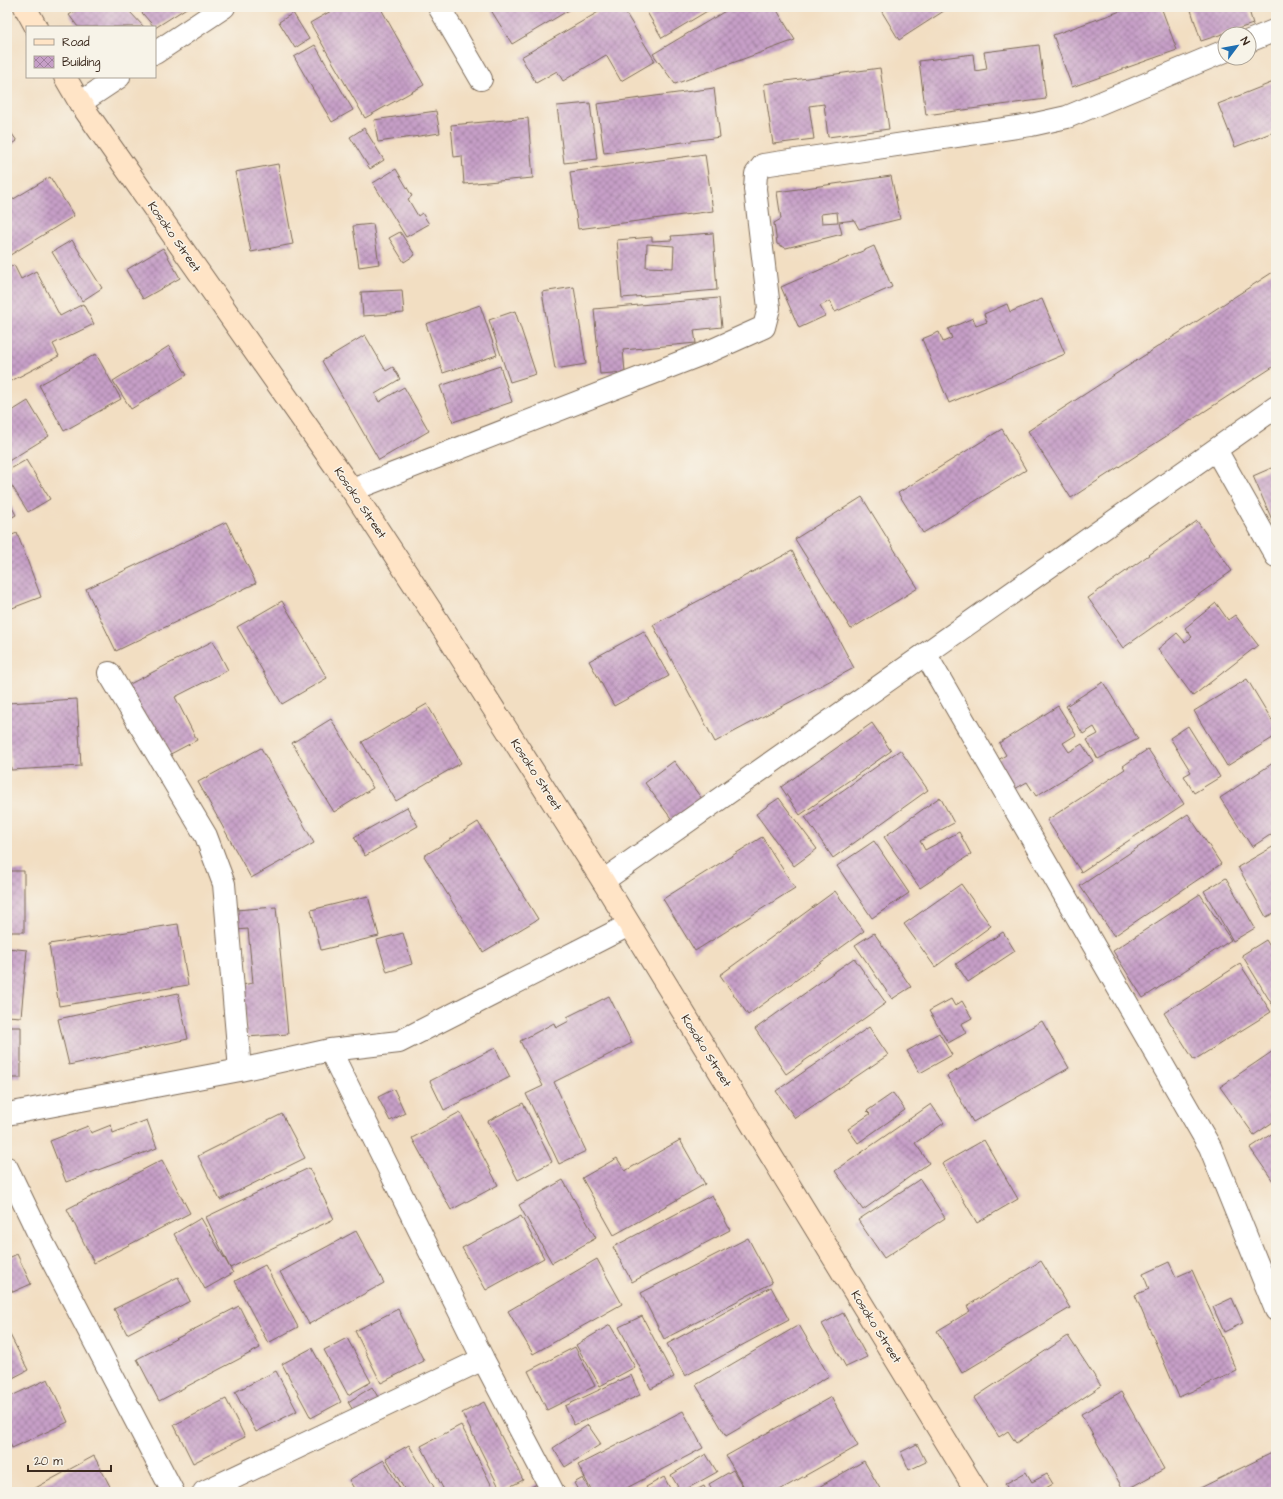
<svg xmlns="http://www.w3.org/2000/svg" width="1283" height="1499" font-family="'Architects Daughter',sans-serif">
<defs>
<pattern id="building-cross-hatch" width="8" height="8" patternUnits="userSpaceOnUse"><rect width="8" height="8" fill="#c69fc7"/><path d="M0 0l8 8M0 8l8-8" fill="none" stroke="#a282a1"/></pattern>
</defs>
<rect width="100%" height="100%" fill="#f7f3e8"/>
<filter id="ink" filterUnits="userSpaceOnUse"><feTurbulence type="fractalNoise" baseFrequency=".025" numOctaves="2"/><feDisplacementMap in="SourceGraphic" scale="8" xChannelSelector="R" yChannelSelector="G"/><feConvolveMatrix kernelMatrix="1 2 1 2 8 2 1 2 1" color-interpolation-filters="sRGB"/></filter>
<filter id="wash" filterUnits="userSpaceOnUse"><feTurbulence type="fractalNoise" baseFrequency=".012" numOctaves="4" result="noise"/><feDisplacementMap in="SourceGraphic" scale="16" xChannelSelector="R" yChannelSelector="G"/><feGaussianBlur stdDeviation="0.9" result="paint"/><feColorMatrix in="noise" values="0 0 0 0 0 0 0 0 0 0 0 0 0 0 0 0 0 1.4 0 .05"/><feComposite in="paint" operator="in"/></filter>
<g filter="url(#wash)">
<rect width="100%" height="100%" fill="#f2dec2"/>
<g id="blocks">
<path fill="url(#building-cross-hatch)" fill-rule="evenodd" d="M81,7h46l3,5 14,15h-66l-9,-12z
M137,7h51l-33,21z
M338,7h42l44,78 -59,33 -55,-95z
M489,7h85l-62,37z
M607,7h15l33,54 -34,20 -15,-26 -43,26 -6,-10 -21,12 -15,-26z
M644,7h70l-52,31z
M732,7h43l20,33 -120,44 -22,-30z
M879,7h71l-51,33z
M1132,7h29l16,43 -105,37 -19,-52z
M1190,7h58l5,17 -52,17z
M293,13l16,26 -14,9 -16,-26z
M315,45l38,65 -21,12 -38,-65z
M1039,45l7,54 -120,16 -7,-54 54,-7 2,17 12,-2 -3,-17z
M880,68l9,61 -61,8 -4,-33 -15,2 5,33 -41,5 -9,-60z
M1276,81v50l-41,16 -17,-43z
M714,88l6,49 -116,16 -7,-49z
M590,103l7,56 -33,4 -7,-57z
M436,111l4,22 -62,9 -4,-22z
M528,118l5,60 -69,6 -2,-28 -8,1 -3,-32z
M7,127l10,14 -10,7z
M364,128l20,32 -14,9 -20,-32z
M705,154l8,57 -135,18 -8,-57z
M278,164l15,80 -42,8 -16,-80z
M396,169l16,27 -4,3 10,17 4,-3 7,11 -23,13 -33,-54z
M891,176l9,43 -41,10 -5,-9 -15,2 3,12 -56,14 -9,-4 -3,-21 7,-4 -4,-27zM837,212l1,10 -16,1 -1,-9z
M50,177l24,39 -67,41v-54z
M373,224l6,40 -20,3 -6,-41z
M400,232l15,23 -11,7 -15,-24z
M713,233l4,57 -95,8 -5,-58 35,-3v4l20,-1 -1,-4zM647,244l27,2 -1,22 -27,-1z
M72,240l30,48 -20,13 -30,-49z
M874,246l18,41 -57,25 -5,-11 -10,5 5,10 -26,12 -18,-41z
M163,248l17,30 -37,21 -17,-29z
M14,265l7,14 15,-8 24,45 23,-12 11,20 -41,20 6,12 -52,27v-115z
M1276,270v95l-205,133 -43,-67z
M574,287l12,77 -31,5 -13,-77z
M402,290l2,23 -41,3 -2,-24z
M719,298l3,29 -28,3 2,13 -73,7 2,22 -25,2 -6,-65z
M1042,299l23,55 -116,49 -27,-64 17,-7 4,10 9,-4 -4,-9 25,-11 3,8 11,-4 -3,-8 23,-10 3,8z
M480,305l17,50 -54,18 -17,-49z
M515,311l21,63 -26,8 -21,-62z
M365,335l21,36 7,-4 7,12 -25,15 4,8 25,-15 25,44 -50,29 -57,-99z
M169,346l18,29 -56,34 -18,-28z
M96,354l25,45 -57,32 -25,-46z
M500,366l12,36 -59,20 -13,-36z
M28,401l21,35 -42,26v-48z
M1002,429l24,41 -103,63 -25,-40z
M26,460l24,39 -22,13 -21,-34v-7z
M1276,466v63l-23,-53z
M862,497l56,91 -67,41 -56,-90z
M7,498l9,17 -9,5z
M1197,521l35,50 -109,77 -35,-50z
M226,522l30,61 -140,68 -30,-62z
M17,533l24,64 -34,13v-73z
M792,551l62,117 -139,74 -62,-117z
M282,601l45,77 -45,26 -45,-77z
M1216,603l12,17 7,-5 23,30 -65,51 -35,-47 19,-16 8,9 7,-5 -7,-9z
M644,631l25,45 -55,30 -25,-45z
M213,641l15,29 -53,27 22,43 -34,18 -37,-72z
M1247,679l29,48v9l-49,30 -33,-55z
M1103,682l35,57 -40,20 -11,-19 11,-6 -4,-7 -11,7 -17,-28z
M77,699l4,67 -70,4 -4,-67z
M427,704l34,59 -65,38 -34,-59z
M1058,706l18,29 -13,8 6,9 13,-8 11,17 -57,35 -9,-14 -14,8 -18,-28 11,-7 -7,-12z
M331,719l42,69 -39,24 -42,-69z
M872,723l19,28 -91,64 -19,-28z
M1188,726l32,51 -26,16 -10,-17 7,-4 -21,-34z
M261,748l53,95 -63,35 -53,-96z
M1148,749l36,55 -103,68 -34,-52 78,-51 -2,-3z
M900,750l28,40 -95,68 -28,-41z
M674,761l28,38 -29,22 -28,-38z
M1276,761v70l-24,16 -32,-49z
M940,797l14,26 -34,18 5,9 34,-18 12,22 -51,34 -36,-51z
M779,798l38,51 -23,17 -38,-52z
M407,807l11,19 -53,30 -11,-19z
M1188,814l33,50 -107,72 -34,-50z
M478,822l60,97 -55,33 -59,-96z
M762,837l33,51 -100,63 -32,-52z
M874,841l35,52 -37,25 -35,-52z
M1276,845v67l-10,5 -28,-50z
M7,871h17v61h-17z
M1226,878l29,50 -22,13 -29,-50z
M961,884l30,42 -56,41 -31,-43z
M835,891l29,40 -116,84 -28,-40z
M1200,894l31,46 -88,58 -30,-47z
M368,896l11,40 -58,14 -10,-40z
M276,907l12,127 -41,3 -5,-52 11,-2 -5,-54 -12,1 -1,-20z
M178,924l10,61 -129,21 -10,-62z
M1003,932l12,19 -47,31 -12,-18z
M403,933l9,31 -25,8 -10,-32z
M874,933l37,54 -19,12 -37,-54z
M1266,940l10,16v55l-34,-56z
M7,948l20,2 -6,67 -14,-1z
M854,958l32,45 -100,71 -31,-45z
M1240,964l31,48 -77,48 -30,-47z
M178,993l10,46 -119,26 -11,-46z
M609,996l23,47 -78,39 32,69 -27,13 -33,-70 17,-8 -23,-45 34,-18 2,5 13,-7 -2,-4z
M951,999l4,7 7,-5 10,17 -11,6 5,9 -18,10 -19,-32z
M1042,1021l27,47 -96,54 -26,-46z
M7,1027h14v51h-14z
M869,1027l19,28 -93,63 -19,-27z
M939,1033l13,22 -32,18 -13,-22z
M495,1048l15,29 -66,33 -14,-29z
M1276,1049v71l-22,15 -34,-48z
M394,1089l11,24 -15,8 -12,-24z
M893,1093l12,17 -47,33 -10,-14 22,-15 -3,-3z
M523,1103l29,59 -34,18 -30,-59z
M931,1104l13,19 -29,20 14,20 -66,47 -28,-39z
M460,1112l38,73 -47,25 -39,-72z
M282,1114l23,44 -85,42 -22,-44z
M147,1120l10,28 -91,34 -16,-41 38,-15 3,7 20,-8 2,8z
M1276,1131v48l-3,2 -23,-33z
M680,1140l25,44 -91,51 -32,-57 35,-20 8,13z
M984,1140l34,59 -41,24 -35,-59z
M162,1160l28,53 -96,50 -27,-54z
M309,1168l25,51 -104,49 -24,-51z
M920,1179l25,39 -61,40 -26,-38z
M563,1180l33,58 -44,25 -33,-58z
M712,1195l18,35 -98,52 -19,-35z
M521,1216l23,42 -58,32 -24,-42z
M201,1218l32,55 -28,16 -31,-55z
M356,1231l28,52 -75,41 -29,-52z
M748,1238l24,45 -108,56 -23,-46z
M17,1254l14,30 -18,8 -6,-13v-20z
M597,1259l25,45 -89,50 -25,-43z
M1041,1261l29,47 -108,65 -25,-42 33,-20 -3,-5z
M1169,1262l7,15 16,-7 45,101 -58,26 -44,-102 14,-6 -6,-15z
M265,1265l33,62 -30,16 -33,-62z
M178,1277l12,24 -63,33 -13,-25z
M771,1287l18,33 -104,56 -18,-32z
M1232,1298l11,25 -19,9 -11,-25z
M239,1306l21,42 -101,53 -22,-42z
M398,1309l26,52 -43,22 -26,-52z
M843,1313l24,44 -21,10 -24,-43z
M642,1316l32,61 -23,12 -32,-62z
M610,1325l25,42 -35,19 -24,-41z
M799,1325l30,51 -103,60 -30,-51z
M7,1329l21,41 -21,11z
M1068,1336l33,50 -85,57 -8,-12 -9,6 -25,-39z
M347,1338l24,44 -23,13 -24,-45z
M575,1347l20,39 -48,24 -19,-39z
M312,1348l29,54 -30,16 -29,-54z
M276,1371l21,40 -41,21 -21,-40z
M631,1375l9,20 -66,30 -9,-19z
M48,1379l20,43 -56,26 -5,-11v-39z
M372,1387l9,15 -24,15 -9,-15z
M1121,1392l43,77 -40,22 -43,-77z
M831,1397l27,49 -82,46h-29l-21,-36z
M226,1399l19,38 -52,26 -19,-38z
M484,1402l39,78 -22,11 -39,-78z
M683,1411l20,37 -84,44h-27l-14,-27z
M461,1425l34,67h-50l-24,-46z
M588,1425l13,19 -36,23 -12,-19z
M917,1444l9,18 -17,8 -8,-18z
M409,1445l25,42 -8,5h-20l-20,-34z
M1276,1451v41h-84z
M706,1454l11,18 -36,20 -10,-17z
M94,1456l19,36h-83v-1z
M384,1460l18,32h-46l-7,-12z
M864,1461l18,31h-72z
M733,1470l13,22h-32l-5,-8z
M1026,1472l6,10 15,-8 6,10 -7,4 2,4h-38l-5,-8z
M664,1477l8,15h-23l-3,-5z
M583,1478l7,14h-11l-5,-9z
M539,1483l5,9h-22z
M704,1486l3,6h-15z"/>
</g>
</g>
<g filter="url(#ink)">
<use href="#blocks" fill-opacity="0" stroke="#7b6957" stroke-width="1"/>
<g fill="none" stroke-linecap="round" stroke-linejoin="round">
<g stroke="#7b6957" stroke-width="24">
<path id="street" d="M439,7l42,72
M1249,41l27,-11
M155,53l69,-46
M80,103l39,-26
M1216,450l60,106
M352,490l363,-141 49,-22 5,-19 -14,-119 1,-15 7,-9 268,-40 36,-8 158,-66
M926,655l284,492 66,163
M109,673l97,163 18,48 16,186
M603,881l673,-474
M330,1050l153,309 70,133
M7,1114l233,-44 90,-20 69,-8 230,-117
M7,1168l36,75 130,249
M204,1492l279,-133"/>
</g>
<g stroke="#7b6957" stroke-width="24">
<path id="secondary" d="M25,7l11,20
M65,77l15,26 272,387 82,125 169,266 374,611"/>
</g>
<use href="#street" stroke="#fff" stroke-width="22"/>
<use href="#secondary" stroke="#ffe4c6" stroke-width="22"/>
</g>
</g>
<g text-anchor="middle" dominant-baseline="central" stroke-width="3" stroke-linejoin="round" paint-order="stroke">
<g font-size="12" fill="#3b2a1e" stroke="#f7f3e8">
<text transform="translate(174 237) rotate(55)">Kosoko Street</text>
<text transform="translate(360 503) rotate(56)">Kosoko Street</text>
<text transform="translate(536 775) rotate(57)">Kosoko Street</text>
<text transform="translate(706 1051) rotate(58)">Kosoko Street</text>
<text transform="translate(876 1327) rotate(58)">Kosoko Street</text>
</g>
</g>
<rect width="1283" height="1499" fill="none" stroke="#f7f3e8" stroke-width="24"/>
<rect x="26" y="26" width="130" height="52" fill="#f7f3e8" stroke="#aca397"/>
<rect x="34" y="39" width="20" height="6" fill="#ffe4c6" stroke="#aca397"/>
<text x="62" y="46" font-size="12" fill="#3b2a1e">Road</text>
<rect x="34" y="56" width="20" height="12" fill="url(#building-cross-hatch)" stroke="#aca397"/>
<text x="62" y="66" font-size="12" fill="#3b2a1e">Building</text>
<g transform="translate(1237 46) rotate(58)"><circle r="19" fill="#f7f3e8" stroke="#aca397"/>
<path d="M0-3L7 15L0 10L-7 15Z" fill="#1f6fb2"/>
<text y="-6" font-size="11" font-weight="bold" text-anchor="middle" fill="#3b2a1e">N</text>
</g>
<path d="M28 1465v6h83v-6" fill="none" stroke="#3b2a1e" stroke-width="2"/>
<text x="34" y="1465" font-size="12" fill="#3b2a1e" stroke="#f7f3e8" stroke-width="3" paint-order="stroke">20 m</text>
</svg>
